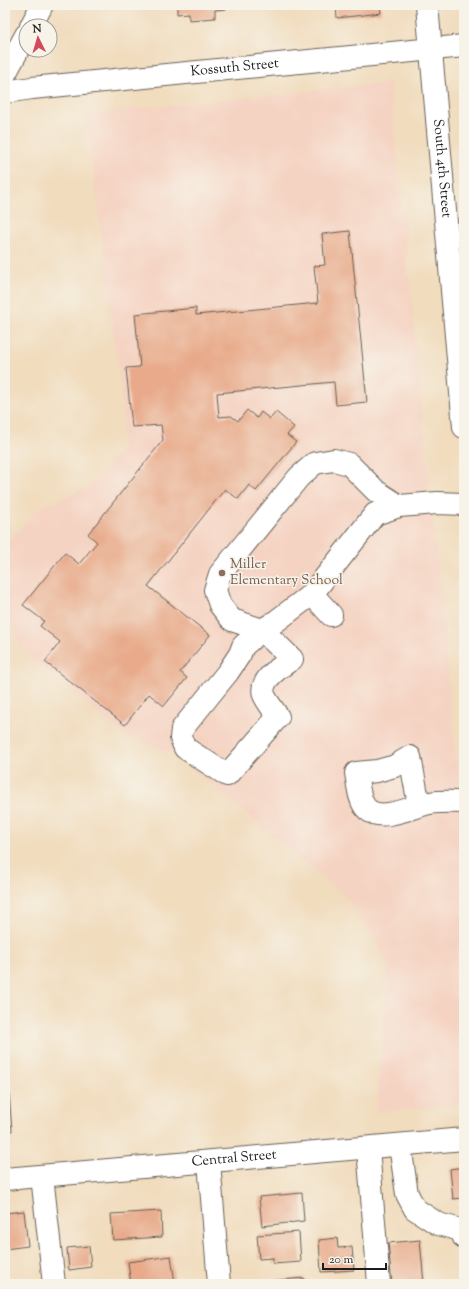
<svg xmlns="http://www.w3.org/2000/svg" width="469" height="1289" font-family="'Sorts Mill Goudy',serif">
<rect width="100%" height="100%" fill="#f7f3e8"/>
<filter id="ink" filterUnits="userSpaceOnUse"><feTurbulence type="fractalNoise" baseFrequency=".025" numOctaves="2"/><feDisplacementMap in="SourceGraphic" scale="8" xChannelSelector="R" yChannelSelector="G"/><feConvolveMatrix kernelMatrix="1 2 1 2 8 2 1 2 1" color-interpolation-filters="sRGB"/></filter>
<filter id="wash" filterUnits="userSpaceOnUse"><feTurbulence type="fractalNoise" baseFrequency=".012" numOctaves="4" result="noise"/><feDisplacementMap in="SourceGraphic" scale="16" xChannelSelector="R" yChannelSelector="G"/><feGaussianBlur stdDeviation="0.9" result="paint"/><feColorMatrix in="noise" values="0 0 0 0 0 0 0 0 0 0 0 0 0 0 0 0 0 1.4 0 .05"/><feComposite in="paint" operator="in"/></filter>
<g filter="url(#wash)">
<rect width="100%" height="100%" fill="#f1dcbd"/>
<path fill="#f5d3c2" d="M390,83l74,750v271l-88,8 12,-146 -11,-24 -30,-44 -170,-142 -52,-20 -104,-86 -16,-50v-53l32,-38 51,-22 34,-37 1,-44 -37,-292z"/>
<g id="blocks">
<path fill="#e8aa8a" d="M177,5h48l1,4 -11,1v8l-26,2v-7l-12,1z
M336,5h44l1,8 -44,5z
M350,231l17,171 -31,3 -2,-23 -117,11 2,24 12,-1 7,5 9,-11 10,8 4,-6 9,7 6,-7 18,15 -7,8 9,7 -40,49 -7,-6 -11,14 -13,-10 -77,97 62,49 -30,37 7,6 -23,28 -15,-12 -24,31 -80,-63 15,-20 -20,-16 4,-5 -21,-16 42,-52 14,11 18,-22 -9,-8 75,-94 -2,-15 -29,2 -6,-59 14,-1 -5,-53 61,-6v7l122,-12 -4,-37 11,-1 -3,-31z
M9,1092l3,39h-7v-38z
M464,1167v31l-11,1 -3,-30z
M302,1193l2,28 -42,5 -3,-29z
M24,1211l4,35 -23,3v-36z
M161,1211l1,26 -49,3 -2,-26z
M299,1232l2,30 -28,2v-6l-14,1 -2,-24z
M337,1238l1,10 14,-1 2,23 -33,2 -2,-32z
M420,1240l4,44h-32l-4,-41z
M89,1246l2,21 -22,3 -2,-22z
M171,1256l4,27 -44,1 -3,-22z
M304,1278l1,6h-49v-2z
M48,1280v4h-18v-3z"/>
</g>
</g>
<g filter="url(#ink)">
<use href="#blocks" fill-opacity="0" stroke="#675f54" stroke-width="1"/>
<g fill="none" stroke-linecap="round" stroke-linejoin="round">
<g stroke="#675f54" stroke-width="24">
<g id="minor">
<path d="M31,26l11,-21"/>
<path d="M5,74l21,-39"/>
<path id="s1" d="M5,92l27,-4 432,-42"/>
<path d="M399,506l-24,8 -63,80 -37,28 -13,8 -19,16 -3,8 -12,18 -46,57 -1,9 4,10 42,27 51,-58c-4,-7 -11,-15 -14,-22 -5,-16 17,-28 28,-36l-30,-29 -30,-10 -12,-15 -5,-15 5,-16 79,-97 16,-14 19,-3 15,4 27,27 23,15 38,-3 27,1"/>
<path d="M312,594l19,21"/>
<path d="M419,805l-9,-48 -15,9 -18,5 -21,2c2,11 3,30 12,37 15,12 45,-4 62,-7 11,-2 23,-1 34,-1"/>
<path d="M400,1145l7,49 8,15 23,15 23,6 3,8"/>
<path d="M368,1148l11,136"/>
<path d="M209,1162l10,122"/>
<path d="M42,1176l12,108"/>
<path id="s2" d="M5,1179l459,-40"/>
</g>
</g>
<g stroke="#675f54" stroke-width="24">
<g id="major">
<path id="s3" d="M427,5l37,422"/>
</g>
</g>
<use href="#minor" stroke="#fff" stroke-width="22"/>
<use href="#major" stroke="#fff" stroke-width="22"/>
</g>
</g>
<circle fill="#8d6e63" stroke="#f7f3e8" stroke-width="1.5" cx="222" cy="573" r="4"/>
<g text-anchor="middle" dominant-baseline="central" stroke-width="3" stroke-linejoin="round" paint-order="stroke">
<g font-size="14" fill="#1c1c1c" stroke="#f7f3e8">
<text stroke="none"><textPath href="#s1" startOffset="231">Kossuth Street</textPath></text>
<text stroke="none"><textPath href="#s3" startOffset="164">South 4th Street</textPath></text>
<text stroke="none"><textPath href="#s2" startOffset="230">Central Street</textPath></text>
</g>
<g font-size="14" fill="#785e54" stroke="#f7f3e8" text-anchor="start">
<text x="230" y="565">Miller<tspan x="230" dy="16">Elementary School</tspan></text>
</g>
</g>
<rect width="469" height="1289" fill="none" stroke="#f7f3e8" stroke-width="20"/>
<g transform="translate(38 38) rotate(355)"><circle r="19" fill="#f7f3e8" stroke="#9f9d96"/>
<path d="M0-3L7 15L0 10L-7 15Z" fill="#d1495b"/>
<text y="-6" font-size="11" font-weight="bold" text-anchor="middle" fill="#1c1c1c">N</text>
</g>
<path d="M323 1263v6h63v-6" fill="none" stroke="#1c1c1c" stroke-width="2"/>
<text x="329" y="1263" font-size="12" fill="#1c1c1c" stroke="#f7f3e8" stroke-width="3" paint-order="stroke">20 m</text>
</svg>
